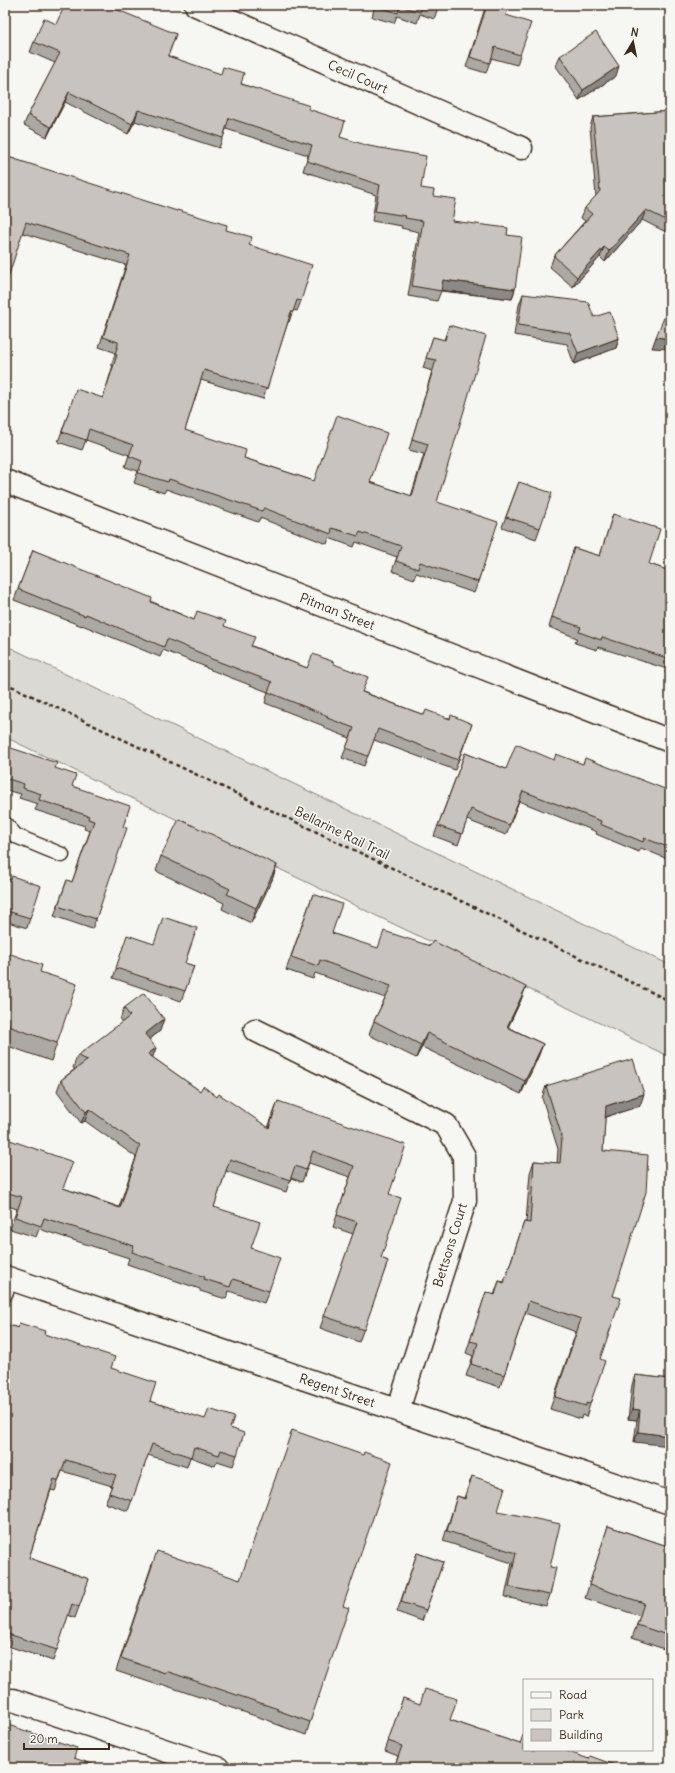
<svg xmlns="http://www.w3.org/2000/svg" width="675" height="1773" font-family="Delius,sans-serif">
<rect width="100%" height="100%" fill="#f6f6f2"/>
<filter id="ink" filterUnits="userSpaceOnUse"><feTurbulence type="fractalNoise" baseFrequency=".025" numOctaves="2"/><feDisplacementMap in="SourceGraphic" scale="8" xChannelSelector="R" yChannelSelector="G"/><feConvolveMatrix kernelMatrix="1 2 1 2 8 2 1 2 1" color-interpolation-filters="sRGB"/></filter>
<g filter="url(#ink)">
<path fill="#dad9d3" stroke="#8a8278" d="M5,645l665,320v92l-665,-320z"/>
<g fill="none" stroke-linecap="round" stroke-linejoin="round">
<g stroke="#3b2a1e" stroke-width="17">
<path id="service" d="M5,824l11,12 46,19
M5,1294l6,-15"/>
</g>
<g stroke="#3b2a1e" stroke-width="25">
<g id="minor">
<path id="s1" d="M196,5l325,143"/>
<path id="s2" d="M5,481l665,260"/>
<path d="M255,1030l191,95 18,31 1,45 -67,209"/>
<path id="s3" d="M5,1277l665,226"/>
<path d="M13,1700l205,68"/>
</g>
</g>
<path stroke="#3b2a1e" stroke-width="2.5" stroke-dasharray="4 3" stroke-linecap="butt" d="M5,683l665,318
M116,1768v-1"/>
<use href="#service" stroke="#f6f6f2" stroke-width="14"/>
<use href="#minor" stroke="#f6f6f2" stroke-width="22"/>
</g>
<path fill="#aca8a3" stroke="#3b2a1e" d="M375,5h64l-5,14 -14,-5 -3,9 -20,-7 -3,7 -22,-6z
M486,5h23l-3,10 14,40 -3,10 -26,-7 -5,15 -20,-6z
M70,6l106,28 -8,22 140,53 32,28 93,59 19,25 55,14 8,54 -3,10 -71,-8 -4,10 -29,-5 11,-64 -18,-4 1,-2 -30,-5 4,-26 -73,-24 5,-16 -82,-26 -7,19 -84,-27 -7,13 -63,-32 -18,35 -23,-12 4,-10 27,-52 -25,-11 4,-10 22,-18z
M560,56l56,20 -37,24 -23,-34z
M670,111v123l-28,-14 -37,42 -5,-5 -27,30 -23,-20 4,-11 31,-35 -4,-3 4,-10 11,-12 -6,-69 3,-10z
M5,156l221,74 23,15 52,56 -4,10 -4,-1 -4,12h-1l-25,77 -62,-19 -16,50 59,28 70,23 56,1 41,14 13,-42 -15,-4 23,-79 -9,-3 10,-31 11,3 5,-15 -12,177 41,80 -4,11 -58,-20 -2,6 -22,-8 5,-14 -41,-15 -2,5 -25,-9 -2,6 -67,-26 -2,4 -92,-33 -2,4 -30,-10 4,-12 -13,-4 4,-12 -43,-15 -4,10 -24,-8 15,-42 30,-2 10,-33h-2l4,-10 -1,-3 -15,-5 27,-82 -103,-32z
M523,294l71,23 25,21 -3,10 -42,16 -7,-20 -53,-9 5,-30z
M519,482l21,46 -4,11 -34,-12z
M613,514l36,50 21,7v103l-5,-1 2,-4 -69,-22 -1,3 -22,-7 2,-5 -28,-11 25,-79 26,8z
M33,550l161,70 30,6 28,20 55,22 27,-4 29,28 61,23 26,3 22,6 -17,46 -81,-30 -10,26 -22,-8 8,-20 -26,-10v-2l-59,-23 3,-11 -62,-24v-1l-43,-17 -3,7 -78,-32v1l-68,-26z
M5,741l3,6 47,21 17,18 51,41 -27,92 -4,10 -38,-13 13,-36 5,2 18,-51 -6,-2 1,-3 -50,-16 3,-6 -19,-6 2,-4 -16,-4z
M465,753l41,16 48,-9 29,4 87,27v69l-29,-12 -2,4 -43,-18 1,-2 -78,-31 -13,34 -39,-15 -9,25 -24,-9z
M161,856l116,9 -5,15 -21,43 -29,-14 2,-6 -68,-32z
M5,878l25,40 -3,10 -22,-7z
M313,894l19,39 5,2 184,65 -13,27 35,17 -5,13 -17,37 -99,-47 -6,11 -47,-23 5,-14 11,-23 -70,-25 -2,6 -27,-9z
M124,945l70,21 -13,35 -68,-23z
M5,952l35,20 17,71 -6,18 -46,-16z
M124,1008l36,23 -10,8 2,18 48,34 17,6 51,31 10,-27 111,93 -8,64 7,3 -29,81 -39,-14 33,-94 -20,-7 17,-50 -41,-14 -7,19 -11,-4 -5,14 -60,-21 -12,36 37,41 18,43 -5,12 -35,-12 -3,8 -26,-8v-2l-73,-25 2,-6 -90,-29 -3,8 -26,-8 7,-20 -12,-4v-77l2,11 56,49 56,19 17,-50 -51,-36 -4,2 -24,-32 4,-11 14,-11 -2,-1 4,-12 45,-33 -2,-3z
M546,1086l94,20 -35,11 -2,34 10,145 -23,108 -4,13 -4,-2 -1,4 -31,-10 26,-77 -51,-19 -25,74 -34,-11 7,-20 -7,-3 20,-61 8,3 5,-14 5,1 20,-60h2l4,-49 4,-12 23,2 1,-14 -16,-51z
M5,1324l13,4 26,6 67,34 39,33 80,27 7,27 -4,11 -16,-5 -2,5 -25,-9 -3,10 -39,-12 -20,56 -23,-8 7,-17 -50,-15 -7,20 -4,-1 -22,68 60,21 -14,39 -7,-3 -15,46 -48,-16z
M635,1375l35,4 -36,63 3,-22 -9,-1 4,-34z
M472,1476l26,35 52,56v28l-4,11 -41,-9 7,-34 -69,-22 14,-45 7,2z
M608,1526l62,21v104l-38,-13 8,-22 -55,-18z
M417,1553l26,9 -21,59 -25,-9z
M152,1564l88,16 103,26 -33,116 -4,13 -33,-12v-1l-112,-38v2l-45,-15z
M403,1698l47,22 69,24 70,15 34,9h-229l4,-12 -13,-5z"/>
<path fill="#8c8885" stroke="#3b2a1e" d="M619,66l-3,10 -37,24 4,-10z
M69,92l-4,10 -18,35 4,-10z
M138,110l-3,11 -7,13 4,-10z
M646,210l-4,10 -37,42 4,-11z
M604,247l-4,10 -27,30 4,-10z
M443,280l72,9 -3,10 -73,-9z
M656,337l14,2v10l-18,-1z
M619,338l-3,10 -42,16 4,-11z
M277,865l-5,15 -21,43 5,-15z
M526,987l-5,13 -19,40 5,-13z
M164,1019l-4,12 -19,15 4,-12z
M427,1033l-5,14 -6,11 5,-13z
M543,1044l-5,13 -17,37 4,-13z
M156,1048l-4,11 -4,-5z
M644,1094l-4,12 -38,12 4,-12z
M89,1109l-4,12 -4,2 5,-11z
M632,1409l8,1 -3,10 -9,-1z
M638,1432l32,4v10l-36,-4z"/>
<path fill="#c8c3be" stroke="#3b2a1e" d="M65,5h3l2,1v-1h36l70,29 -8,22 53,18 2,-7 21,6 -3,11 69,22 -2,3 37,12 -5,16 29,9 57,10 -5,32 13,2 -1,6 23,3 -4,22 56,7 -1,7 15,2 -7,52 -72,-9 -2,11 -29,-5 11,-65 -18,-3 1,-2 -31,-5 5,-26 -73,-24 5,-16 -83,-27 -6,20 -85,-28 -6,14 -63,-32 -18,35 -23,-12 32,-62 -26,-11 10,-24 12,6z
M376,5h47l-3,7 -20,-6 -2,7 -23,-7z
M427,5h12l-1,3z
M487,5h22l-3,10 25,8 -11,32 -25,-8 -5,16 -20,-6z
M596,32l23,34 -36,24 -23,-34z
M670,111v111l-24,-12 -37,41 -5,-4 -27,30 -23,-21 38,-42 -7,-6 15,-17 -7,-74z
M5,156l172,55v-1l50,15 -1,5 26,7 -3,8 63,20 -11,36 -4,-1 -4,12h-2l-24,77 -63,-19 -19,60 61,20 -2,8 70,23 23,-66 50,18 -17,49 42,14 16,-52 -16,-5 24,-79 -10,-2 7,-21 12,3 4,-15 37,11 -49,166 61,20 -20,60 -58,-20 -2,7 -22,-8 5,-15 -41,-14 -2,4 -26,-8 -1,6 -67,-26 -2,3 -93,-32 -1,3 -30,-9 4,-12 -13,-5 4,-11 -44,-16 -3,11 -24,-8 14,-43 27,9 14,-43 -2,-1 3,-9v-3l-15,-5 27,-82 -104,-33 -21,65z
M523,294l65,8 6,15 16,-5 9,26 -41,15 -8,-20 -52,-8z
M670,303v36l-14,-2z
M519,482l33,11 -12,35 -34,-11z
M613,514l47,15 -11,35 21,7v88l-68,-22 -1,3 -22,-8 2,-5 -29,-10 22,-69 26,8z
M33,550l119,48 -1,4 43,18 3,-9 29,10 -2,5 31,11 -4,9 56,22 6,-14 21,8v2l34,13 -6,15 62,23 2,-5 24,9 1,-4 21,9 -14,36 -80,-31 -10,27 -22,-8 8,-20 -27,-10 1,-2 -60,-24 4,-10 -63,-24 1,-1 -43,-18 -3,8 -78,-33 -1,2 -67,-27z
M5,741l4,1 -1,5 49,16 -2,5 21,7 -4,11 58,20 -7,21 4,1 -31,91 -38,-13 9,-26 5,2 22,-61 -6,-2 1,-3 -50,-16 2,-6 -18,-6 1,-4 -19,-6z
M516,744l38,16 2,-6 27,10 2,-6 85,33v57l-26,-10 -1,4 -43,-18 1,-3 -78,-30 -14,34 -38,-16 -9,25 -24,-8 27,-73 41,16z
M179,819l98,46 -21,43 -29,-14 3,-5 -69,-33z
M12,876l29,10 -11,32 -23,-7 -1,3h-1v-36l6,2z
M313,894l29,10 -10,29 5,2 41,13 6,-17 46,15 3,-5 93,46 -19,40 36,17 -18,37 -98,-48 -6,12 -47,-24 17,-35 -71,-26 -2,6 -27,-9z
M163,917l34,11 -12,35 9,3 -9,25 -69,-23 11,-33 27,9z
M5,952l37,13 -2,7 37,12 -20,59 -52,-18z
M144,993l20,26 -19,15 11,14 -8,6 52,37 3,-5 14,11 2,-3 50,34 9,-27 128,44 -17,49 12,4 -20,60 7,3 -24,69 -40,-14 33,-94 -20,-7 17,-49 -41,-15 -7,19 -11,-4 -5,14 -60,-21 -16,48 46,15 -9,26 29,10 -11,33 -36,-12 -3,8 -26,-8 1,-2 -73,-25 2,-6 -90,-28 -3,8 -26,-9 7,-20 -17,-5v-64l5,1 -3,10 66,23 -10,26 57,20 20,-62 -51,-37 -3,3 -25,-32 27,-20 -11,-4 53,-40 -6,-8z
M633,1059l11,35 -38,12 -3,45 45,4 -2,37 -33,104 8,2 -21,61 5,2 -15,43 -4,-1v3l-31,-9 26,-78 -52,-18 -25,74 -33,-11 7,-21 -8,-2 16,-49 9,3 4,-14 5,2 20,-61 6,1 4,-62 26,2 2,-26 -16,-51z
M19,1323l26,8 -1,3 71,23 -4,11 45,15 -6,18 55,18 4,-10 25,8 -4,11 14,5 -7,22 -16,-5 -2,5 -25,-8 -3,10 -39,-13 -20,57 -23,-8 7,-18 -50,-15 -8,21 -4,-2 -25,79 60,21 -10,28 -7,-3 -15,46 -52,-17v-309l13,4z
M635,1375l35,4v57l-32,-4 2,-22 -8,-1z
M292,1430l71,25 1,-3 28,10 -49,144 6,2 -39,114 -33,-12 1,-1 -112,-38 -1,2 -44,-15 36,-107 83,29z
M472,1476l33,11 -7,24 62,13 -10,43 6,1 -6,27 -41,-8 7,-34 -69,-22 10,-35 8,3z
M608,1526l62,21v89l-33,-11 7,-22 -55,-18z
M417,1553l26,9 -17,48 -25,-8z
M425,1689l32,10 -7,21 70,24 3,-9 1,1v14h39l26,9 1,-3 33,12h-212l-15,-5 6,-17 -14,-5 15,-43 17,6z
M5,1724l72,24 -3,10 30,10h-99z"/>
</g>
<g text-anchor="middle" dominant-baseline="central" stroke-width="3.5" stroke-linejoin="round" paint-order="stroke">
<g font-size="13" fill="#3b2a1e" stroke="#f6f6f2">
<text stroke="none"><textPath href="#s1" startOffset="177">Cecil Court</textPath></text>
<text stroke="none"><textPath href="#s2" startOffset="357">Pitman Street</textPath></text>
<text transform="translate(342 833) rotate(26)">Bellarine Rail Trail</text>
<text transform="translate(450 1245) rotate(-73)">Bettsons Court</text>
<text stroke="none"><textPath href="#s3" startOffset="351">Regent Street</textPath></text>
</g>
</g>
<rect width="675" height="1773" fill="none" stroke="#f6f6f2" stroke-width="20"/>
<rect x="10" y="10" width="655" height="1753" fill="none" stroke="#3b2a1e" stroke-width="1.5" filter="url(#ink)"/>
<rect x="523" y="1679" width="130" height="72" fill="#f6f6f2" stroke="#aba49d"/>
<rect x="531" y="1692" width="20" height="6" fill="#f6f6f2" stroke="#aba49d"/>
<text x="559" y="1699" font-size="12" fill="#3b2a1e">Road</text>
<rect x="531" y="1709" width="20" height="12" fill="#dad9d3" stroke="#aba49d"/>
<text x="559" y="1719" font-size="12" fill="#3b2a1e">Park</text>
<rect x="531" y="1729" width="20" height="12" fill="#c8c3be" stroke="#aba49d"/>
<text x="559" y="1739" font-size="12" fill="#3b2a1e">Building</text>
<g transform="translate(633 42) rotate(10)" stroke="#f6f6f2" stroke-width="3" paint-order="stroke">
<path d="M0-3L7 15L0 10L-7 15Z" fill="#3b2a1e"/>
<text y="-6" font-size="11" font-weight="bold" text-anchor="middle" fill="#3b2a1e">N</text>
</g>
<path d="M24 1743v6h85v-6" fill="none" stroke="#3b2a1e" stroke-width="2"/>
<text x="30" y="1743" font-size="12" fill="#3b2a1e" stroke="#f6f6f2" stroke-width="3" paint-order="stroke">20 m</text>
</svg>
